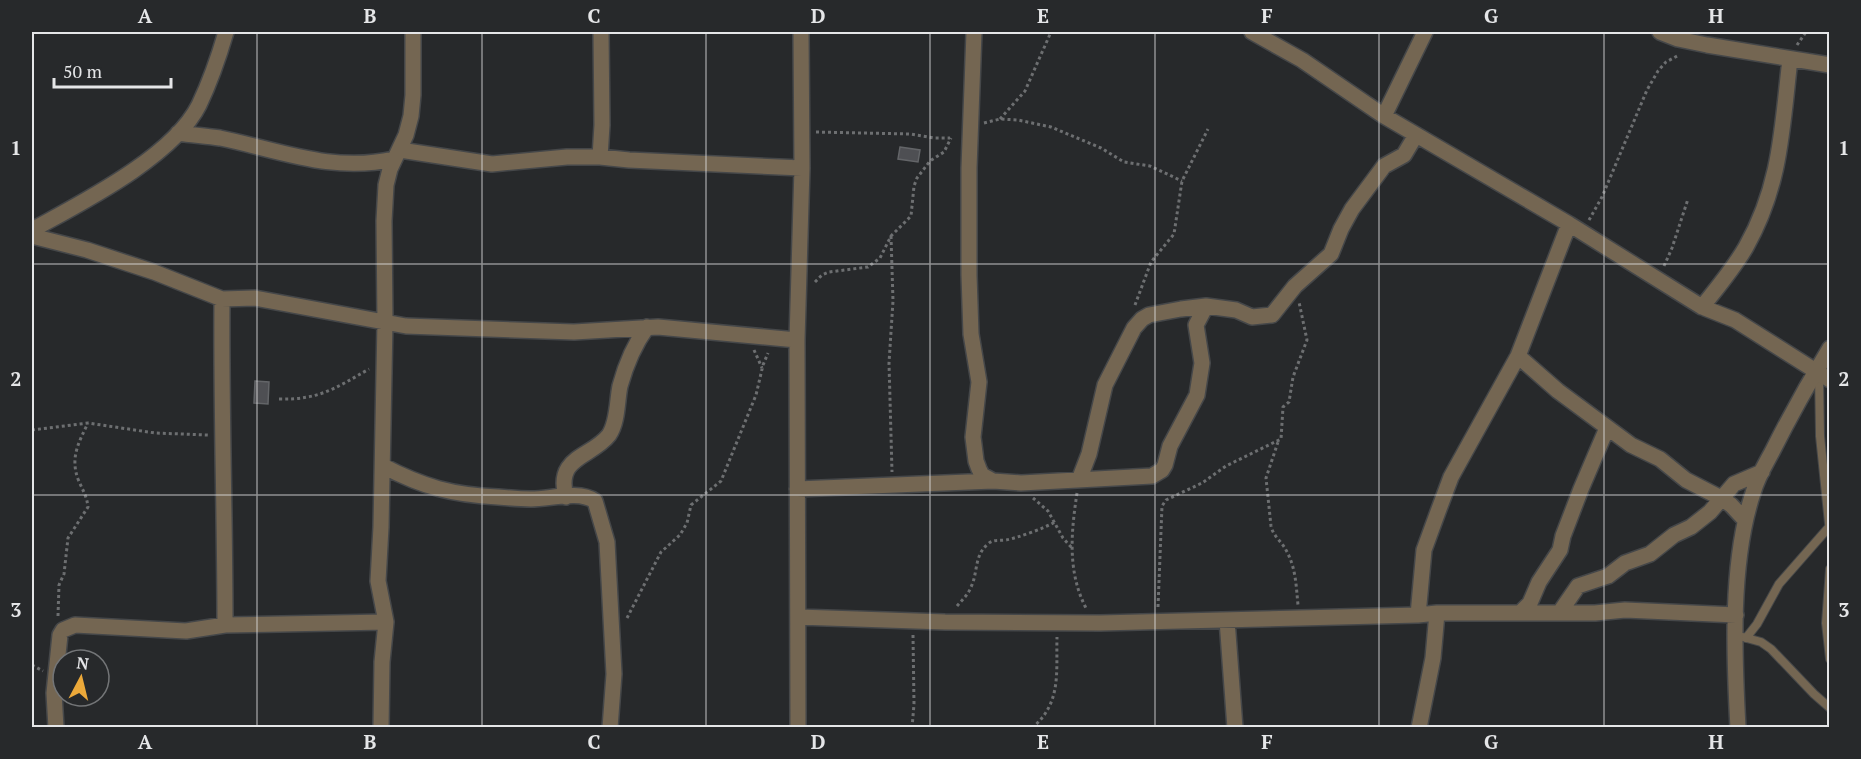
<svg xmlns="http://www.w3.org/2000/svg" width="1861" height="759" font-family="'PT Serif',serif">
<rect width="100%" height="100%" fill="#27292b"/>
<path fill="#4e4f53" stroke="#636568" stroke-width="1.5" d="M900,147l20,3 -2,12 -20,-3z
M255,381l14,1 -1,22 -14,-1z"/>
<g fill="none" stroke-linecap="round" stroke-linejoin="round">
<g stroke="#454749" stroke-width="10">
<path id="lane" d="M1819,374l1,62 10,97
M1830,569l-4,54 4,36
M1743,637l18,5 10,7 43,45 16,14
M1746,638l11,-14 22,-40 50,-57"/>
</g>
<g stroke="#454749" stroke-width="18">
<path id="street" d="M974,32l-5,136v107l2,59 8,48 -6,55 3,24 3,8 3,6 11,6
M1252,32l50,28 82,56 185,108 133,83 33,13 95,60
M1660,32l18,7 29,6 123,20
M1384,116l41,-84
M178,133c14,2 28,3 42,5 59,12 112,35 174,21
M400,150l92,14 75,-7h33l29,3 173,8
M600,157l2,-32 -1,-93
M32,230c49,-27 141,-73 167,-125 11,-23 20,-49 27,-73
M32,236l55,14 67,22 68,27 33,-1 151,28 168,6 84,-5 139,13
M222,299c-1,109 3,217 3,326
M1702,307c15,-19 32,-39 44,-60 35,-62 36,-119 44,-188
M1518,356l40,35 73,54 29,14 26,21 35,18 10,7 14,15
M383,466c40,21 70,29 115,31 11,1 22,2 33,2 20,0 47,-9 64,2l12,41 7,132 -4,54
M1079,480l10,-26 16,-69 29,-57 8,-9 7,-4 32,-6 25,-3 30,4 16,7 20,-2 23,-29 36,-32 10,-25 11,-20 32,-43 20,-11 12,-20
M797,489l196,-8 28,2 131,-7 10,-6 3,-5 5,-19 27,-51 5,-32 -6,-38 10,-19
M566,497c-11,-41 25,-39 43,-62 9,-13 8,-35 11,-49 6,-22 14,-41 27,-59
M1560,612l18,-26 30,-10 17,-13 25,-9 24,-19 17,-8 19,-15 24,-28 28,-12
M1520,613l10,-10 9,-21 21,-32 3,-14 18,-47 26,-61
M1418,615l6,-65 15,-41 12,-32 67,-121 51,-132
M798,617l147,5 155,1 318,-8 19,-2h158l30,-3 111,5
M1227,620l8,108
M56,728l-2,-35 6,-58 3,-5 12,-5 111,6 39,-6 161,-3
M381,728l1,-66 4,-40 -8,-41 3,-54 4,-205 -1,-101 2,-36 4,-16 16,-34 5,-19 2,-21v-63
M798,728l-1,-388 5,-172 -1,-136
M1419,728l14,-70 4,-45
M1738,728c-4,-73 -8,-166 15,-235 4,-15 12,-28 19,-41 18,-36 37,-70 58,-104"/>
</g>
<path stroke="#6d6f71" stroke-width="3" stroke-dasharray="3 3" stroke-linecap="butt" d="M1797,45l9,-13
M1000,119l25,-28 26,-59
M984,123l16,-4 18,1 33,7 50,21 23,14 26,4 32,15
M816,132l95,2 23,4h16
M1589,220l13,-23 45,-107 11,-19 8,-9 13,-7
M891,236l2,65 -4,62 3,109
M1664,266l8,-18 16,-49
M815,282l7,-7 7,-3 39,-5 12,-9 11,-22 20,-20 3,-30 3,-8 13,-17 14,-9 7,-14
M1135,305l16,-43 23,-28 8,-53 26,-52
M754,350l8,18
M279,399c40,1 57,-11 90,-30
M32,430l56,-7 67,10 53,2
M1278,442l-12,36 5,48c2,10 11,16 15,24 10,18 10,35 12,55
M1077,493c-6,40 -10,80 10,117
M1033,498l15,13 15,27 9,10
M957,606c5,-6 11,-11 14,-19 7,-14 3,-32 17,-43 5,-5 11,-3 18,-4 11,-2 39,-12 49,-18
M1158,607l4,-101 4,-6 36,-17 24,-17 55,-27 2,-32 6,-5 4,-25 14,-37 -8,-38
M58,616l1,-31 5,-11 4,-36 20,-31c-1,-11 -6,-18 -10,-28 -8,-22 1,-37 10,-56
M627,618l34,-66 19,-17 7,-12 4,-18 30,-24 35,-86 7,-30 5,-12
M32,665l11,6
M912,728l2,-24 -1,-69
M1032,728c30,-25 24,-56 25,-91"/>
<use href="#lane" stroke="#746652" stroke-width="8"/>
<use href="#street" stroke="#746652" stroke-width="15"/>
</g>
<path fill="none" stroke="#e5e6e8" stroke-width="1.5" stroke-opacity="0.55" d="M257,32v696M482,32v696M706,32v696M930,32v696M1155,32v696M1379,32v696M1604,32v696M32,264h1798M32,495h1798"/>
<rect width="1861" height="759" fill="none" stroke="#27292b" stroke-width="66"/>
<g transform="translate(81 678) rotate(7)"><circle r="28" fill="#27292b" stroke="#737577" stroke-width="1.5"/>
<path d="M0-4.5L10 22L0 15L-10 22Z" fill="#eca93a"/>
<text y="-9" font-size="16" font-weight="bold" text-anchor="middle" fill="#e5e6e8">N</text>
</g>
<path d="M54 78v9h117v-9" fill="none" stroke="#e5e6e8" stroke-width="3"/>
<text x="63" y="78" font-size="18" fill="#e5e6e8" stroke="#27292b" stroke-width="4.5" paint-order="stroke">50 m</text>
<rect x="33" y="33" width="1795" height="693" fill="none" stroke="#e5e6e8" stroke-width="2"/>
<g font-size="20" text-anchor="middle" font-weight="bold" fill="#e5e6e8">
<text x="145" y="23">A</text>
<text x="370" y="23">B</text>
<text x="594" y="23">C</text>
<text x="818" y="23">D</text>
<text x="1043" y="23">E</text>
<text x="1267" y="23">F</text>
<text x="1491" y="23">G</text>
<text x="1716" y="23">H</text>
<text x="16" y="155">1</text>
<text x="1844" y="155">1</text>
<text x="16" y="386">2</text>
<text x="1844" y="386">2</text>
<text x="16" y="617">3</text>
<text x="1844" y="617">3</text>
<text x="145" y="749">A</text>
<text x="370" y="749">B</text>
<text x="594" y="749">C</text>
<text x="818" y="749">D</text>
<text x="1043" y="749">E</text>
<text x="1267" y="749">F</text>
<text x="1491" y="749">G</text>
<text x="1716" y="749">H</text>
</g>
</svg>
